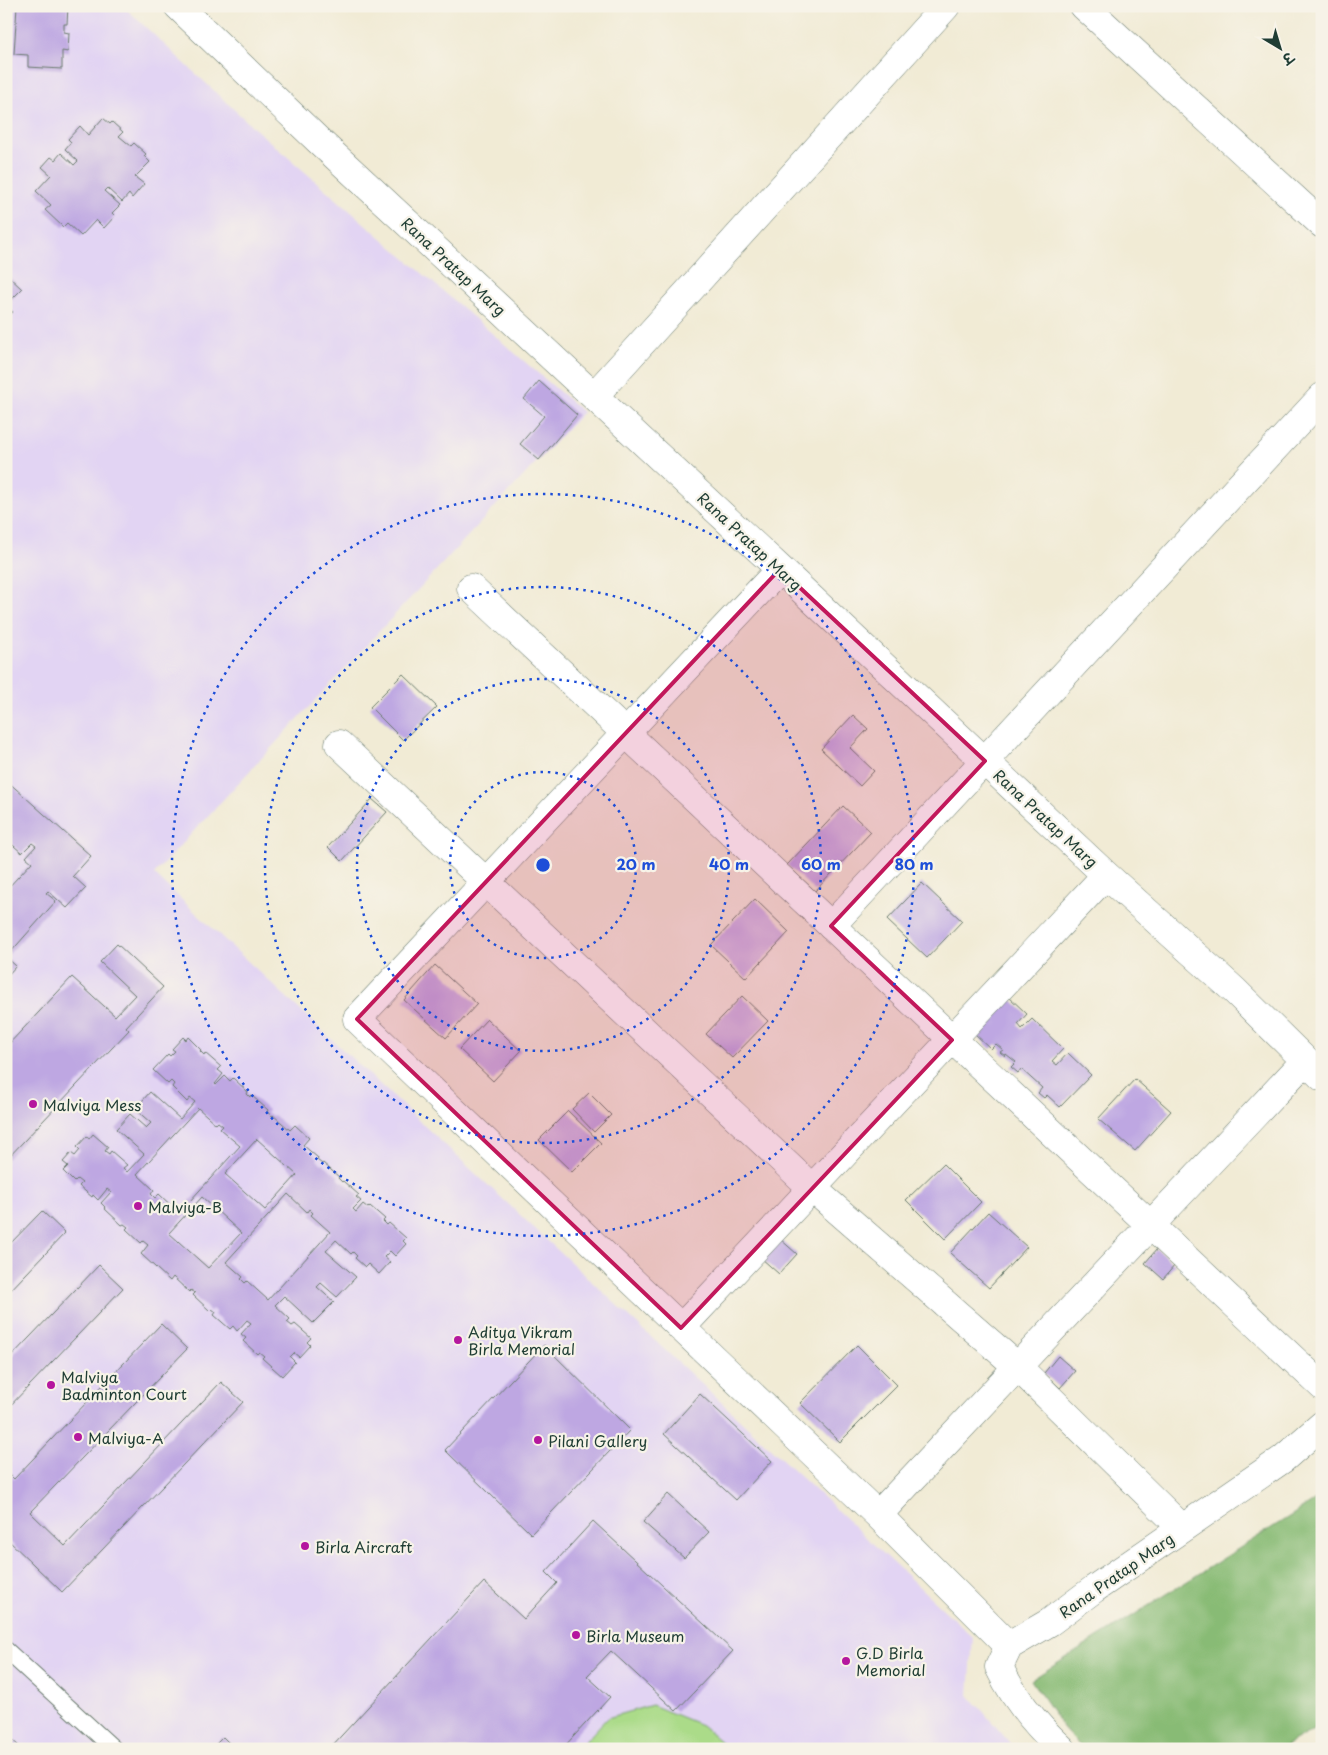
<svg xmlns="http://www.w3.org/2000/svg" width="1328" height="1755" font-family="'Playpen Sans','Playpen Sans Deva',sans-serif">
<rect width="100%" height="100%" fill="#f7f3e8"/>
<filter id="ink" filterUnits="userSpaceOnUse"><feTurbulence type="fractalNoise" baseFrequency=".02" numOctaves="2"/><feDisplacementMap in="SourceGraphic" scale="10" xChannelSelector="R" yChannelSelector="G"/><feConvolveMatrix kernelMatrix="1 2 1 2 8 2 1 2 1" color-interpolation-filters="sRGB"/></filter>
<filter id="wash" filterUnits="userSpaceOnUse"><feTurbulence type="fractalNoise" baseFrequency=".0096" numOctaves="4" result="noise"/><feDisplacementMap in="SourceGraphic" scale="20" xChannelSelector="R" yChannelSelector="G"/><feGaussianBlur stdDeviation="1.12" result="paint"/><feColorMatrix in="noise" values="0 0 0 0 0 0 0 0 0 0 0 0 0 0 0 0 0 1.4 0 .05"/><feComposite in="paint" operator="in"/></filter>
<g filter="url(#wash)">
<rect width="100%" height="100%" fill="#f1ebd5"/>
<path fill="#e2d4f3" d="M6,6h117l131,122 329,284 -429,462 819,763 -4,58 46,54h-1009z"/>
<path fill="#abdb89" stroke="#658c5e" d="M652,1705l49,20 28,24h-151l29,-31z"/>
<path fill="#88bb75" stroke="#547c54" d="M1322,1496v229l-42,24h-197l-16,-16 -36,-53z"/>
<g id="blocks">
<path fill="#bea7e2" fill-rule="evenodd" d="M17,6h51l-1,18h-3v8l5,1 -1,19 -6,-1v18l-34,-2v-12l-14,-1z
M6,97h3l-1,20h-2z
M103,118l7,6 2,-2 11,10 -4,4 12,10 3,-3 12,11 -2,2 6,6 -15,15 9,7 -12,14 -3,-4 -7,8 -15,-14 -3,3 16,14 -8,8 3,3 -11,12 -8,-8 -15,16 -14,-13 -4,4 -18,-17 6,-5 -15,-14 15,-16 -9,-8 9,-10 4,3 6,-7 13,12 4,-4 -13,-12 6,-7 -3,-3 12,-13 8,9z
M6,274l16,15 -16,16z
M6,306l7,6 -7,7z
M539,381l38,34 -38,45 -19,-16 24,-28 -20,-17z
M403,674l34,33 -34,33 -33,-33z
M853,715l15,14 -18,19 24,23 -14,15 -39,-37z
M6,780l85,76 -18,20 13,12 -19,20 -19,-17 -2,2 10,8 -47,53 -3,-3v-61l26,-28 -6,-5 10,-11 -4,-3 -10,10 -16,-14z
M372,799l15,13 -45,49 -14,-14z
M843,806l28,26 -56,59 -28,-26z
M922,883l40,38 -35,37 -40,-38z
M755,899l34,33 -43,46 -35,-33z
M117,944l46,43 -37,40 3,3 -123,130v-113l66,-70 43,39 20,-21 -35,-33z
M6,957l10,9 -10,11z
M435,965l42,39 -31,34 -42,-38z
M742,996l26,25 -36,37 -26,-24z
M1008,996l19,18 -9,10 4,5 10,-10 31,30 -11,12 5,4 11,-12 23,22 -31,32 -13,-12 -3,3 -6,-5 4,-5 -21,-19 -3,4 -7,-6 5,-5 -10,-8 -1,2 -5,-4 3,-2 -7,-6 -5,5 -18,-17z
M487,1019l34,32 -28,30 -34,-32z
M183,1037l3,3 2,-3 13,13 -1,1 4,4 1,-2 16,14 -3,3 5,4 -8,10 1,1 9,-9 5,5 3,-3 15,14 -1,2 3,3 1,-2 17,15 -1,2 5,4 1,-1 17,15 5,-5 14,13 -6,7 15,13 -1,2 5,4 1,-1 16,14 -1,1 4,4 1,-1 16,14 -3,2 5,4 -8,8 3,3 7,-8 5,4 2,-2 15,13 -2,2 4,4 2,-2 17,15 -3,3 3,3 -11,12 -5,-5 -6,6 6,5 -11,12 -11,-10 -3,3 -10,-9 2,-2 -4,-4 -2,2 -15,-14 -10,11 30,26 -19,20 -16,-14 -4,4 17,15 -21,21 -29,-27 -9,9 15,14 -3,3 5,4 3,-2 16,14 -4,4 3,3 -11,12 -5,-4 -4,4 5,5 -13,14 -20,-18 2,-2 -5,-4 -2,2 -14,-13 3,-3 -5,-4 10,-11 -4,-3 -10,11 -4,-5 -3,3 -16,-14 2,-3 -4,-3 -2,2 -17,-16 2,-2 -4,-3 -2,2 -16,-15 -3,4 -29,-27 7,-9 -5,-4 -2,2 -15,-14 2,-2 -4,-3 -2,1 -18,-17 1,-1 -4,-4 10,-11 -4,-3 -9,11 -5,-5 -1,2 -13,-11 3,-3 -5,-4 -3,3 -11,-11 5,-5 -5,-4 8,-9 4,3 5,-6 -3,-3 10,-11 2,3 4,-5 15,13 -3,4 4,3 2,-3 16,14 -4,3 4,4 17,-18 -28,-25 14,-15 16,14 5,-5 -16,-14 15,-17 30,27 15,-17 -5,-4 -3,4 -15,-15 2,-3 -3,-3 -3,3 -15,-14 15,-16 2,2 5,-5 -3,-2zM198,1108l18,16 2,-2 5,4 -3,3 20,17 -61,67 -20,-19 -4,4 -4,-4 3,-4 -17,-16zM257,1139l40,36 -32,35 -40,-36zM288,1194l19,18 2,-3 4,4 -2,2 19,17 -62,68 -21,-19 -2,2 -4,-4 2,-2 -17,-15zM202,1197l39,36 -33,35 -39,-35z
M1135,1079l36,32 -36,40 -37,-32z
M589,1093l22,22 -17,17 -22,-23z
M568,1111l33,32 -29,29 -33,-32z
M943,1164l38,38 -36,37 -39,-39z
M42,1211l23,22 -59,62v-47z
M988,1212l39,35 -38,41 -39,-35z
M779,1238l18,16 -18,20 -18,-16z
M1157,1249l18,16 -12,14 -18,-16z
M99,1265l24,23 -117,122v-48z
M161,1324l26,25 -157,163 35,34 156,-164 22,20 -181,190 -56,-54v-67l8,8z
M544,1345l86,85 -99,104 -86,-84z
M857,1345l40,40 -57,57 -40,-39z
M1058,1356l17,15 -15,17 -16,-15z
M700,1394l72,67 -36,39 -72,-66z
M668,1494l41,38 -25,26 -41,-36z
M593,1521l140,130 -57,60 -65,-60 -24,25 23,21 -48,52h-233l155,-167 40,37 33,-36 -11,-11z
M6,1734l16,15h-16z
M223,1737l12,12h-24z"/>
</g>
</g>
<g filter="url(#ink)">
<use href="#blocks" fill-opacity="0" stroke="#687a6c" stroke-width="1"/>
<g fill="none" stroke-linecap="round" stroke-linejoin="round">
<g stroke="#687a6c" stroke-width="18">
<path id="lane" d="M6,1650l108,99"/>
</g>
<g stroke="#687a6c" stroke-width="29">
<path id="street" d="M178,6l141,135 461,428 326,306 129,116 87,86
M1084,6l238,218
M594,396l352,-390
M780,569l-423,450 521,496 131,131
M471,588l851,798
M339,744l473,444 206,179 164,161
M831,926l491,-529
M681,1328l425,-453
M878,1515l427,-454
M1062,1749c-25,-23 -49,-52 -63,-82l10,-21 41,-24 44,-33 189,-130 39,-34"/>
</g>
<use href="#lane" stroke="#fff" stroke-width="16"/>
<use href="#street" stroke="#fff" stroke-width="28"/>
</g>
</g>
<path fill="#c2185b" fill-opacity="0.2" stroke="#c2185b" stroke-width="4" stroke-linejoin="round" d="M780,569l205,192 -154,165 121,114 -271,288 -324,-309z"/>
<g fill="none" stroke="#1d4ed8" stroke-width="2.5" stroke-dasharray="2.5 5">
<circle cx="543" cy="865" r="93"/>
<circle cx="543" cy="865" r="186"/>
<circle cx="543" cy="865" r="278"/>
<circle cx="543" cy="865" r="371"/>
</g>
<g fill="#b5179e" stroke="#f7f3e8" stroke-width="2">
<circle cx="33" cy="1104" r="5"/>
<circle cx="138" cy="1206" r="5"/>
<circle cx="458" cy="1340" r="5"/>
<circle cx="51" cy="1385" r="5"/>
<circle cx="78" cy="1437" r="5"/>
<circle cx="538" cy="1440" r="5"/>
<circle cx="305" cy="1546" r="5"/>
<circle cx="576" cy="1635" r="5"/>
<circle cx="846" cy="1661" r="5"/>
</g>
<g text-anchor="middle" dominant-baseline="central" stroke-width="4.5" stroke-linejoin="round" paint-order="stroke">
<g font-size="15" fill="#1f3d34" stroke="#f7f3e8">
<text transform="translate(454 266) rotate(43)">Rana Pratap Marg</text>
<text transform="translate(750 541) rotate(43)">Rana Pratap Marg</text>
<text transform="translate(1046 818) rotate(43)">Rana Pratap Marg</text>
<text transform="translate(1116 1575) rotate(-35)">Rana Pratap Marg</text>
</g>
<g font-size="15" fill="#1f3d34" stroke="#f7f3e8" text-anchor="start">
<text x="43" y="1104">Malviya Mess</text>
<text x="148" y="1206">Malviya-B</text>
<text x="468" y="1331">Aditya Vikram<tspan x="468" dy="17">Birla Memorial</tspan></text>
<text x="61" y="1376">Malviya<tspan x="61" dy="17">Badminton Court</tspan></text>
<text x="88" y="1437">Malviya-A</text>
<text x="548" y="1440">Pilani Gallery</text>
<text x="315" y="1546">Birla Aircraft</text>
<text x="586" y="1635">Birla Museum</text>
<text x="856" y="1652">G.D Birla<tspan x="856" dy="17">Memorial</tspan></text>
</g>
</g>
<circle cx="543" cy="865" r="8" fill="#1d4ed8" stroke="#f7f3e8" stroke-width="2.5"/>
<g font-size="15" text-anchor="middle" font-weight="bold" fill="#1d4ed8" stroke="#f7f3e8" stroke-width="4.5" stroke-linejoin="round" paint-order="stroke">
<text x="636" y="870">20 m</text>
<text x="729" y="870">40 m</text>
<text x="821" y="870">60 m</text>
<text x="914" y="870">80 m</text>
</g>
<rect width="1328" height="1755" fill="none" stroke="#f7f3e8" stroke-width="25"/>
<g transform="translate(1280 48) rotate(142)" stroke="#f7f3e8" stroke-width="4" paint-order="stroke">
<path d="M0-4L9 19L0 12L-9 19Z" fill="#1f3d34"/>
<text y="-8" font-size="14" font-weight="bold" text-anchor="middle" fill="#1f3d34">उ</text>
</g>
</svg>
